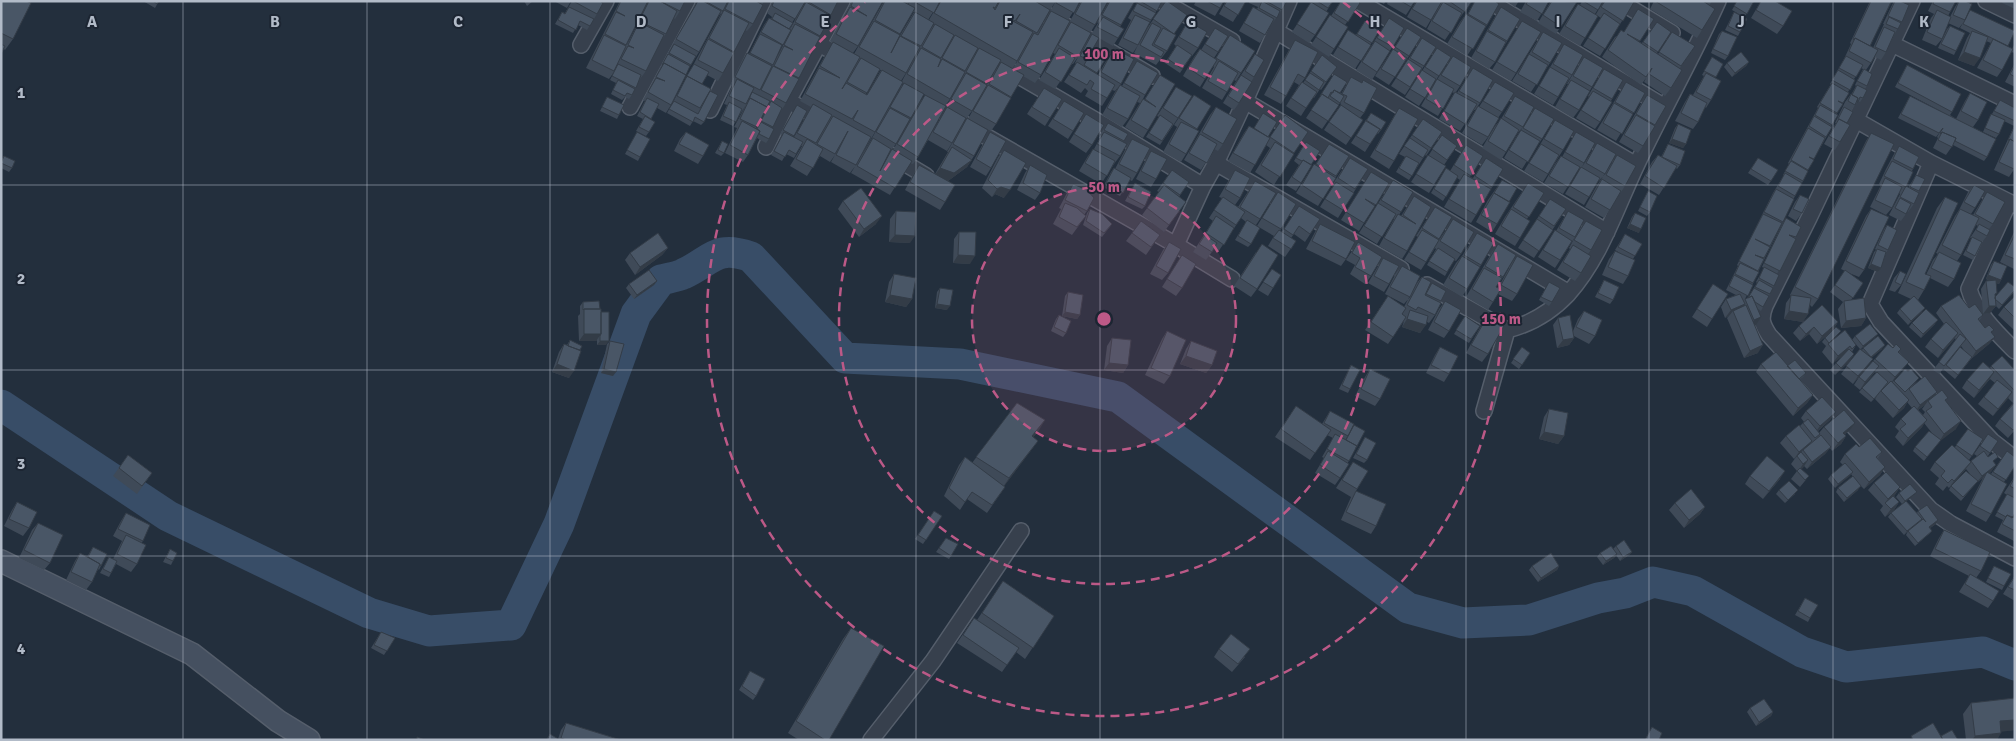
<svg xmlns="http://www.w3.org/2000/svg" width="2016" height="741" font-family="Signika,sans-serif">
<rect width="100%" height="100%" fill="#232f3d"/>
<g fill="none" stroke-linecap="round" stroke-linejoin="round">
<path stroke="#384d67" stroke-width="31" d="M1,405l167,111 201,97 60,18 82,-6 48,-101 77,-210 25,-34c7,-2 16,-3 22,-6 29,-13 32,-30 68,-17l94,101 115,6 158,33 290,211 55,15 66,-3 69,-22 27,-5 28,-11 40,9 109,61 44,15 137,-15 32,13"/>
<g stroke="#555e6b" stroke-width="18">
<path id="street" d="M1023,1l129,75
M1162,1l70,40
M1358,1l278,164
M1489,1l174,105
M1619,1l53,32
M1912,1l-103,217 -44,88c-5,13 -3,18 4,29l162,175 20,14 64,34
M1986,1l29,14
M1276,31l331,201
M819,44l27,15
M1892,44l123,60
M581,45l25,-44
M981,54l121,70 101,62
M788,101l38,20
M1245,101l324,192
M630,107l57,-106
M710,110l53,-109
M945,113l231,132
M1856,120l75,43 84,42
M766,147l22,-46 54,-100
M891,155l35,21
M1216,163l185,106
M1931,163l-61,141 11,18 111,119 23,18
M2009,202l-40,87c6,23 29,45 46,62
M1232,279l-56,-34 27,-59 13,-23 29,-62 44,-100
M1427,285l80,45c24,-6 44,-18 61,-36 33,-37 48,-86 69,-130 26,-55 56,-107 81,-163
M1484,411l23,-81
M871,740l62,-79 88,-130"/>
</g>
<g stroke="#555e6b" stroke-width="24">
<path id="secondary" d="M1,561l191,93 86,67 31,19"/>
</g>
<use href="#street" stroke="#37404d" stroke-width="15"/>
<use href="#secondary" stroke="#455060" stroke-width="21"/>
</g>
<path fill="#3f4a58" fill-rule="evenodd" d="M1,1l12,38 -8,11 -1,-1 -3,5z
M143,1h16l-4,7z
M524,1h9l-6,5z
M554,1h17l-4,7z
M572,1h32l-7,13 -10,16 -9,-5 -5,8 -18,-9 7,-12 3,1z
M620,1h65l-5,10 -5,8 -1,-1 -8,16 -6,8 -14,29 -6,8 -8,16 -3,4 -4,-2 -3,3 -11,-6 5,-11 -6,-3 4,-8 -5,7 -23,-11zM634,28l1,1 -9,17z
M697,1h31l-5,10 -6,7 -18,34 -10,16 -18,37 -5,8 -9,-5 -6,11 -2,13 -3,4 -10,-5 7,-12 -6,-3 8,-15 -2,-1 28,-53z
M728,1h36l-11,23 -6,7 -2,-1 -22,43 -5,8 -11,-6 -5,9 7,8 -5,30 -3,3 -8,-4 -3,5 -23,-13z
M773,1h32l-13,22 -2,6 15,-28h33l-19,36h1l-34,66 -5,8 -9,17 -3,11 -3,4 -9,-5 -9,17 -5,7 -18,-9 12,-25 -3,-1 12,-22 -13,21 -13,-6 7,-15 -3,-1 8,-18 -2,-1 12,-24 5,-8 2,1 15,-29 5,-7 2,1 1,-2 -5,-4zM791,30l-12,23 -11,20 14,-27zM768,104h1l-13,25v-1z
M852,1h31l-25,45 -5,7 1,1 30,-53h26l-2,3v1l2,-4h30l-12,19h1l11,-19h59l-5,8 5,-8h57l-6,9 -13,24 19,-33h24l-12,19 2,1 11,-20h27l-13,24 -5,8 -11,22 19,-32 -1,-1 12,-21h26l-15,26 -2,11 -5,8 -14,-8 -7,13 5,23 1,1 11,-19 5,-8 7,36 -6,7 -3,-1 -10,16 -17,-10 3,-5 -3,-3 -4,5 -17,-11 12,-18 -1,-1 3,-6 -5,7h-1l-17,25 -16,-9 16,-26 -2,-1 -12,22 -6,8 -12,-7 -27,48 -5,7 -23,-12 27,-49 6,-7 -2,-1 -27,49 -6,8v-1l-14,25 -5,8 -19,-11 -10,17 -5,7 -3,-1 -20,32 -39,-22 20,-33 27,-50 6,-7h-1l-28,49 -19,33 -6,8 -19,-11 4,-7 -5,7 -10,-6 -13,20 -17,-10 12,-20h-1l-7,12 -8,-4 -4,7 -11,-6 11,-20 -2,-1 17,-29 10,6 -14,26h1l17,-30 -11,-6 28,-51 5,-7 -3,-2zM913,12h1l-18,30 3,-7zM933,24h1l-5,7 -27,50h-1l5,-8zM1029,39l-16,30h-1l5,-8zM978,49v1l-4,6 -28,51h1l-17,28 15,-29 5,-7zM880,70h1l-14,24h-1zM924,94l1,1 -5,7 -27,48 -7,8 4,-7 6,-7z
M1139,1h23l-13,23 -10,20 9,-17 18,-26 8,33 -7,17 -11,14 -22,-12 4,-8 -5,8 -15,-8 13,-25 -3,-2 4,-7z
M1196,1h28l-9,15 -21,-11z
M1226,1h20l-13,21 -14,-8z
M1250,1h37l-5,9 -11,15 -11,18 -21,-12 14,-24 4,2 1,-2 -9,-4z
M1312,1h21l-7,11 -11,23 -6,8 -17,-11 14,-22z
M1341,1l19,2 -15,22 -11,24 -5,8 -18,-12 14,-22 5,-8 1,1z
M1378,1h8l-2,3z
M1388,1h27l-9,14 -19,-11z
M1416,1h56l-13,18 -14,21 -18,-11 12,-23 -13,22 -19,-11z
M1475,1h20l-8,24 -20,31 -20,-12 13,-22 6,-8 1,1z
M1507,1h12l-4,6z
M1526,1h23l-12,20 -17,-9z
M1551,1h25l-20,33 -18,-11z
M1582,1h21l-8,13h1l8,-13h28l2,1 -34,54 -17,-10 18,-28 -3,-2 -18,30 -21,-12 14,-23 5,-7 2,1z
M1654,1h58l-3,5 -7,24 -5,8 -47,-29z
M1737,1h17l-10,17 -4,14 -2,4 -13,-6 9,-18 10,5 -12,-7z
M1761,1h16v1l6,24 -6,8 -26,-16z
M1870,1h22l-22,45 3,2 11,-24h-1l8,-17 3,-6 15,4 -23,47 -5,8 -6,-3 -9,13 1,16 -2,3 -2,9 -3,4 -2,-1 -7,10 -11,31 -5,8 -11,-6 12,-21h-1l10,-21 6,-8v1l5,-9 -1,-1 8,-16 -2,-1 -7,11 1,1 -7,12 1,1 -13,22h2l-7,11 1,1 -25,44h1l-6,12 -8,15v1l-36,73h1l-14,27h2l10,-16 -1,-1 8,-14 -2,-1 21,-45 3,-4 10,20 -19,36 2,1 -9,19 -9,17 -3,-2 -2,16 -1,1 3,27 -14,5 -17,-40 2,-2 -4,2 -4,-11 5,-8 10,-4 -10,-5 12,-24 -1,-1 36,-72 11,-18h-1l6,-11 -1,-1 30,-55 -1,-1 14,-23h-1l14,-25 7,-15 -1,-1z
M1933,1h23l-8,15 2,1 5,-10 4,-6h6l4,11 39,35 4,2 3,-6v10l-4,-1 -9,18 -5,7 -20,-9 14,-25 -5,-2 -12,25 -16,-6 9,-22 3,-5 -10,-5 3,-5 -4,5 -11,-5 -6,16 -6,7 -14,-6 9,-22 3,-4 -6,-3z
M2003,1h12v8l-13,-6z
M1501,7l19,12 -25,43 -6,7 -18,-11 25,-43z
M1638,9l16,10 -15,23 3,1 15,-21 14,10 -14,21 1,1 14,-22 23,14 -15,22 -9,20 -6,8 -21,-14 2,-4 -5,7 -39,-28 13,-20 9,-5z
M1389,18l15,10 -32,52 -16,-10z
M1188,21l10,27 -6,8 -4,-3 4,2 -12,18 -15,-10 11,-17 -2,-2z
M1365,21l14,10 -24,38 -22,-14 15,-25 8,5z
M1522,21l-6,52 -5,8 -19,-11z
M1950,26l6,25 -2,4 -16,-7 9,-19z
M1215,28l3,24 -4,6 1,1 15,-24 11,38 -5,8 -2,-1 -12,20 -20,-12 12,-21 -1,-1 -13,21 -17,-11 11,-19 6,-8 1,1z
M1407,28l2,28 -20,29 -14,-9z
M1722,31l6,25 -3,4 -14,-7 8,-19z
M1543,32l7,31 -19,29 -19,-11 12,-19z
M1422,38l2,28 -19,29 -14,-9z
M1295,40l10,38 -3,4 1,1 8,-12 26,-4 -16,23 -1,-1 -6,9 -1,-1 -12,19 -15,-10 13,-21 -5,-3 -8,14 -5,8 -17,-9 26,-47z
M1564,44l8,31 -19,30 -19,-11z
M1437,48l14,9 -32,49 -14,-9z
M1255,54l-1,23 -15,26 -5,7 -11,-7 12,-20 6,-8z
M1453,56l7,30 -4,6 1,1 16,-25 7,35 -5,7h-1l-14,21 -21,-12 15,-26 -2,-1 -14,24 -17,-10 11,-19z
M1584,57l8,30 -13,23 -6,8 -18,-11 13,-23h-1l12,-20z
M1712,57l11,7 -8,14 -4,22 -5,8 -1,-1 -7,15 -5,7 -18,-8 10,-19 5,-8 3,1 11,-19 -2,-1z
M1137,61l8,34 -2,4 1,1 16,-25 -12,55 -5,8 -18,-11 15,-24 -3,-1 -9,17 -6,8 -20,-12 13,-23 5,-7 2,1z
M1749,62l-3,4 -14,11 -8,-10 3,-4z
M2015,63v24l-10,-5z
M1907,65l45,47 -2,3 6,4 9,-18 5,-8 8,27 -5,7 14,30 -3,4 -31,-16 -7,10 -13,-7 5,-10 -1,-1 3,-5 -4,5 -38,-19 12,-22 38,19 -53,-28z
M1604,69l19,11 -12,21 -11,21 -5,7 -19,-11 13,-21 -1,-1z
M1351,77l10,6 2,-3 1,33 -4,5 3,2 -17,25 -22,-15 17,-26 -1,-1 -18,26 -16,-11 12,-18 14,-22 9,16 5,-9z
M1495,82l7,30 -4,6 -10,19 -6,8 -20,-12 11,-19 5,-8 1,1z
M1626,82l19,11 -29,48 -19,-11z
M1176,87l2,31 -18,27 -14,-8 13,-20 -2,-1z
M1044,88l6,30 -5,8 -18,-12z
M1194,95l17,11 -15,24 -10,24 -5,8 -18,-10 14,-25 -3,-2z
M1647,95l19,11 -23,40 -5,7 -19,-11 23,-40z
M1515,96l8,31 -6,7 -16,26 -19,-12 13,-22 6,-7z
M607,97l12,18 -2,4 -17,-8z
M2000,100l15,8v60l-6,9 -15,-7 20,-44 -10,-5 -5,13 -3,4 -13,-6 6,-14 3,-4z
M1064,101l9,30 -5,8 -20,-13z
M1216,107l7,37 -5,7 -4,-2 -13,21 -17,-10 26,-45z
M1399,108l-5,53 -5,8 -19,-12 24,-41z
M1535,108l7,31 -6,8 -14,22 -18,-11 12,-21 5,-7z
M1371,113l10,17 -3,4 -1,-1 -12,19 -14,-9z
M1086,114l6,31 -6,8 -17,-11z
M1285,115l23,17 -15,22 -19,31 -19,-13 15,-24 -4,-3 -16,28 -22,-12 16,-28 5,-7 21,11z
M967,118l7,38 -7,11 -19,14 -2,-1 -1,22 -5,8 -35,-20 9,-17 5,-8 16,9 13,-22h-1l15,-26z
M1423,119l19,13 -16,24 -1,-1 -16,25 -13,-8 9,-15 -6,-3z
M1555,120l8,30 -20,32 -19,-11z
M1108,123l20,11 -5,8 -3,14 -6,8 -13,20 -22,-13 9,-15 6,-7 6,-11h-1l4,-8z
M1678,124l8,20 -3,4 -14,-5 6,-15z
M637,132l3,25 -2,4 -13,-7z
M686,132l17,24 -5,8 -24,-13 6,-12z
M990,132l1,36 -5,8 -16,-9 15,-27z
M1576,132l8,31 -2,4 15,-24 8,31 -6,7h-1l-14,24 -19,-11 14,-23 -1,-1 -15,24 -19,-11 11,-19 6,-8 1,1z
M1871,133l-53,166 -6,8 -2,-2 -2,9 -5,7 35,1 -5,8 -16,14 -8,-10 -9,7 -7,-8 6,-7 4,-4 -19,-3 2,-16 5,-7 -1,-1 76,-154z
M1442,135l15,11 -13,19 -10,20 -5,8 -18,-11z
M1132,139l5,34 -5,8 -2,-1 -10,16 -17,-9 8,-15 3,-4 1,1 12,-23z
M722,141l2,12 -3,3 -6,-3z
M1329,144l20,12 -31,50 -22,-13 13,-21 6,-7z
M1668,144l12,21 -3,4 -1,-1 -17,27 -19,-11 12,-22 6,-7 3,2z
M1466,145l17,11 -13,21 3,1 13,-20 17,11 -12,20 -15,26 -5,8 -27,-16 16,-27 -3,-2 -14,23 -12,-8 15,-25 4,3z
M1303,146l-2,37 -5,8 -10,-6 13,-20 -5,-4z
M1899,146l20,11 -7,14 -6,16 2,1 8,-13 9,4 -7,14 -4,11 -6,8v-1l-7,10 -12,-6 11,-21 -1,-1 -7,15 -6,7 -16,-8 11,-22 -2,-1 7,-15 8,-15z
M1004,150v48l-9,-4 -3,3 -10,-9 16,-31z
M1151,151l5,28 -5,8 -15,-8 10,-20z
M1617,155l8,31 -21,32 -19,-11 11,-20z
M4,156l8,12 -3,4 -8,-4v-7z
M1350,158l18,11 -30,49 -18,-11 13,-21 -1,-1z
M1758,158l13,23 -3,4 -20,-12z
M1030,165l10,28 -5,7 -18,-10 8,-17z
M1172,170l17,12 -10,15 7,5 -22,30 -22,-17 17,-23 -2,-1z
M1235,170l5,28 -5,7 3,2 17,-26 5,38 -4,6 -5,19 -3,3 -13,-7 11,-18 -5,-4 -23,34 -4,-3 -8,11 -13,-8 20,-31 -4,-3 13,-20 -3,-1 11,-19z
M1371,172l18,11 -30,48 -18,-11z
M1393,180l20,12 -14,23 2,1 13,-20 -7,55 -5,8 -23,-13 15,-27 -1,-1 -16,26 -18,-11z
M1502,180l-5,44 -5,8 -16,-10 12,-22z
M1135,183l10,23 -3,3 -17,-8z
M1528,183l16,10 -17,26 -7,19 -5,8 -20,-12 10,-17z
M1073,184l14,27 -3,4 -4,9 -8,11 -19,-11 8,-15 -2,-1 9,-17z
M1974,185l1,23 -4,6 2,1 9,-15 5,-8 6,32 -4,5 -2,7 -5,6 -9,18 -10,-5 9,-17h-2l8,-12 -2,-1 -15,30 -4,6 -3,18 -6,8 -18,-9 -6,12 -6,10 4,12 -14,13 -11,-12 3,-4 11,-10 -13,-6 39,-85 8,-11 -20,77 1,1 7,-15 5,-6 -2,-1 19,-37 4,-6 9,-18z
M1648,191l2,21 -3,4 -9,-5z
M1278,192l18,12 -16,27 2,1 17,-26 21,13 -15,23 -11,-8 -3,4 5,3 -11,16 -17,-11 6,-10 -17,-10z
M1800,195l2,18 -6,8 -8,-5 7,-14z
M1550,199l16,10 -32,49 -16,-10z
M843,201l33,23 -17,13 -21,-28z
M1435,207l17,10 -14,23h1l14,-21 8,35 -5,7 -2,-1 -9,16 -18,-11 9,-16 -1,-1 -14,22 -17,-10 14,-23 -2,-1z
M1090,209l22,15 -10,13 -19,-12 4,-12z
M1871,209l-7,61 -5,7 -10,-4 14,10 -12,17 15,18 -5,8 -20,2 -3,-19 5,-7 -13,-10 15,-21 -4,-2 25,-53z
M896,211l14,32 -21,-1 1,-23z
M1568,211l7,26 -20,31 -17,-11 12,-19 5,-8 1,1z
M1635,213l4,20 -12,-5 5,-11z
M1141,221l19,14 -14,20 -20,-14z
M1586,221l5,29 -3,4 -7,19 -6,8 -18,-11 13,-21 -1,-1 11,-20z
M1320,224l26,35 -5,7 -35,-17 9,-17z
M1887,225l1,25 -2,3 -5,15 -3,4 -10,-4 6,-16 2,-2 -1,-1 9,-20z
M2015,230v38l-1,1 -14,-7z
M959,232l11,32 -17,-1 1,-24z
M1477,233l17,10 -27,46 -5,8 -19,-12 13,-22 6,-7z
M1625,234l17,10 -9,15 -5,17 -5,8 -21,-9 7,-16 6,-8 5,2 -5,-3z
M1169,242l-1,31 -6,7 -12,-6 13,-24z
M1358,242l13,34 -6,8 -15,-10 5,-9 -9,-5z
M1498,244l5,33 -7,10 2,1 13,-24 6,-8v38l-5,7 -14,-7 -10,16 -22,-13 26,-45z
M668,248l-6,7 -27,20 -10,-15 5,-7z
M1256,252l1,37 -6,8 -17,-11z
M1182,255v33l-6,8 -14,-9z
M1383,258l6,26 -5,8 -16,-9 10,-17z
M1994,261l7,19 -2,4 -3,-1 -1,14 20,-6 -16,18 -3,-3 -6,7 -7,1 -2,-25 5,-8h4l-4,-2 5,-14z
M1402,266l8,31 -6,7 -19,-10 11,-21z
M1272,269l9,6 -13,21 -10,-6z
M1900,271l1,14 -6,7 -6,-2 5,-12z
M894,274l18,25 -6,8 -21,-5 4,-20z
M1422,277l5,13 5,-7 14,8 -6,12 -5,12 -6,8 -2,-1 -7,11 -18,-6 2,-6 -16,23 -23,-14 23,-34 16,11 12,-23z
M1604,280l9,20 -3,4 -15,-7z
M657,281l-3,4 -20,14 -8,-11 3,-4z
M1549,282l3,20 -3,4 -10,-6z
M1713,284l-1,35 -5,8 -15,-10z
M940,288l7,22 -12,-2 2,-16z
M1068,292l12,23 -3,4 -15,-3 3,-20z
M2015,296v35l-17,-16 6,-8z
M1445,301l4,30 -5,7 -16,-8 11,-21z
M583,302l17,7 1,3 5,33h-9v-5l-1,1h-17l-1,-25 2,-2v-8z
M1941,306l28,2 14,7 -4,6 6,7 7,5 3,4 -6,7 -18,15 -16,20 -12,-10 17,-22 4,3 -3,-4 -22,28 -6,-4 23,-30 -1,-2 -17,20 -13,-11 6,-8 13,-15 -8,-11z
M1584,311l11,25 -6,8 -15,-8v2l-5,7 -12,3 -4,-23 5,-7 15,13 5,-12z
M1059,315l7,18 -3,4 -12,-6 5,-12z
M1465,316l15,10 -11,17 -15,-9z
M1487,317l1,37 -6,8 -16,-9 16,-29z
M1912,323l23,1 -14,14 -12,-11z
M1167,331l3,45 -6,8 -19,-9 17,-36z
M1841,331l-6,7 21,7 -4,7 2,2 -5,8 -14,13 -5,-5 12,-14 -10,8 -10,-12 4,-6 -4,-4 3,-4z
M1855,336l20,1 -14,12 1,1 1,-2 19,1 -11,9 -4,9 -14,17 -12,-10 19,-25 -8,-9z
M1112,338l16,27 -5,8 -19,-3 3,-24z
M570,340l10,10 -11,28 -17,-6 7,-20 5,-8 3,1z
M610,341l3,35 -12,-3 6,-29z
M1191,341l21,24 -6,8 -26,-9 6,-15z
M1888,344l5,4 8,1 -2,3 4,17 -11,13 16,-11 11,7 -8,10 26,4 -2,4 10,5 11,28 -16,11 -16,21 -11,-10 2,-4 17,-14 -8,-10 -2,4 -19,19 -8,-9 4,-6 -4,-4 6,-8 11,-11 -5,-6 -3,6 -11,10 -18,-19 2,-3 -6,6 -12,-10 17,-19 -1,-1 -15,18 -6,-5 5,-8zM1925,405l-3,4 3,3 -2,3 -5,-5z
M1440,347l9,27 -5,8 -18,-9 9,-18z
M1522,347l8,6 -11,16 -8,-6z
M1761,364l26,2 19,7 -3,4 -4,3 14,15 -6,8 -14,13 -37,-44z
M1351,365l-1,24 -2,4 -9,-4z
M1991,366l24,4v60l-7,8 -13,-12 5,-7 13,-16 -5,-5 -15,18 -15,-12 17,-21 -5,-4 -16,19 -12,-10 5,-8 23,-12z
M1370,369l10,30 -5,7 -20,-10 10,-19z
M1017,403l21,29 -5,5 5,4 -34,45 1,1 -18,26 -20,-14 -7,11 -16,-14 15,-31 6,-8 7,6z
M1296,406l26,18 8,-13 18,25 -3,4h1l8,-15v26l-14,27 -5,7 -20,-12 9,-15 -2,-1 11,-19 -6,-3 -17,25 -35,-23z
M1549,409l15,27 -6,8 -19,-5 5,-22z
M1806,411l30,1 -6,8 -12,11 1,2 5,-6 25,4 -4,3 1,2 -5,8 -9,7 -2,-3 -5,6 -18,15 -3,-3 -3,3 8,7 -9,11 -9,-8 6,-8 -6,-7 5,-7 -2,2 -14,-16 6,-7 14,-10 4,-4 -3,-4z
M1968,429l15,10 -14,21 1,2 7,-6 -3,-2 14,-20 10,7 -10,15 6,7 -3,9 -2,1 2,1 16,-23 8,15 -11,16 -13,32 -5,8 -20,-11 17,-33 -7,5 -15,18 -12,-11 2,-4 19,-12 -4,-5 -17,19 -2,-2 -4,5 -8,-7 4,-6 -9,-8 5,-8 20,-15z
M1365,437l2,23 -3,3 -11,-5z
M1859,447l23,5 -4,6 7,9 -5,8 -16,14 -5,-5 -1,6 -14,12 -8,-10 2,-4 15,-11 -2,-3 -16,14 -7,-9 3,-4 12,-10 -3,-3 5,-8z
M128,455l24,18 -15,21 -24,-18z
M1353,462l15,9 -12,20 20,35 -5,8 -30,-14 10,-23 -15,-9z
M1750,476l30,3 -17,20 -18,-15z
M2015,476v37l-3,5h1l2,-3v25l-1,1 -17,-9 6,-12 -8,-4 12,-21 -3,-2z
M1874,483l26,4 -6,9 5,6 -5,8 -9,7 -5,-7 3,-4 -15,-16z
M1779,490l16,4 -10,9 -9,-9z
M1899,493l15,2 -8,6 11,12 1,-2 18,13 -6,4 2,3 -3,3 -14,12 -9,-11 2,-4 12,-10 -16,14 -16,-18 3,-4 11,-9 -6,-7z
M17,502l12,26 -6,8 -19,-10 8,-16z
M1675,503l30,4 -5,7 -16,14 -15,-18z
M934,511l8,5 -19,28 -8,-5z
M126,513l17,28 -1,1 -5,22 -6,8 -15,-8 -7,13 -9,-4 9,-16 4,2 9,-18 -9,-5 8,-15z
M38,523l12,40 -6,7 -25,-12 13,-28z
M1944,530l37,41 -5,7 17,23 -5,7 -29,-16 10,-16 -39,-20 9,-18z
M946,538l5,18 -2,3 -13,-7z
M1616,546l16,6 -3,3 -9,6 -4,-6 -2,3 -11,7 -6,-8 3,-4 13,-4z
M93,547l8,19 -2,4 -1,-1 -6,13 -6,8 -20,-10 9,-19 5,-8 7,4z
M170,549l3,12 -2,4 -8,-3z
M1532,566h27l-2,4 -19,12 -9,-12z
M1994,566l10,20 -2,4 -16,-8z
M2015,575v26l-12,-7z
M1003,581l51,35 -29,43 -9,-7 -14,20 -45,-29 17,-25 3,2z
M1805,598l5,20 -2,4 -13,-7z
M851,628l-22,112h-30l-11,-7 55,-94z
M381,632l14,6 -11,17 -13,-7z
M1219,649l26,8 -13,15 -18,-15z
M750,671l6,25 -3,4 -14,-10z
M2015,698v32l-14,1 -4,9h-31l-3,-26 8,-11z
M1750,708l23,4 -2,4 -15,10 -9,-14z
M566,723l55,17h-75l4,-6 8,5 3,-9z"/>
<path fill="#333c47" d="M1964,52l16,6 -6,8 -16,-6z
M1749,62l-3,4 -14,11 3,-4z
M1672,139l14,5 -3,4 -14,-5z
M972,160l-5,7 -19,14 -14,-5 6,-8z
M1001,187l9,3 -6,8 -9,-4 -3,3 5,-8z
M882,216l-6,8 -17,13 5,-8z
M1630,224l11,5 -2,4 -12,-5z
M895,235l20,1 -5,7 -21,-1z
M668,248l-6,7 -27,20 5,-8z
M958,255l17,1 -5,8 -17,-1z
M1871,264l10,4 -3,4 -10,-4z
M1988,275l13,5 -2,4 -13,-5z
M657,281l-3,4 -20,14 3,-4z
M890,295l22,4 -6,8 -21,-5z
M937,304l13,2 -3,4 -12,-2z
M1745,304l-6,8 -6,-1 -4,5 -4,2 6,-8z
M1989,306h7l-6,7 -7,1z
M1925,308l-3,4 -14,13 3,-4z
M1789,311l19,3 -5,8 -19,-3z
M1065,312l15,3 -3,4 -15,-3z
M1761,317l-5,8 -7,3 5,-8z
M1866,318l-5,8 -20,2 5,-7z
M1407,319l19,6 -6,8 -18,-6z
M1938,320l-3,4 -14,14 2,-4z
M1838,322l-5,8 -16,14 5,-8z
M1814,327l-5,7 -9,7 6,-7z
M1958,333l-5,8 -15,17 5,-8z
M584,334h17l-5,7h-17z
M1878,334l-3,3 -15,13 3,-4z
M1995,337l-6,7 -18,15 5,-8z
M1574,338l-5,7 -12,3 6,-8z
M600,341h9l-3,4h-9z
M1763,345l-5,8 -14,5 6,-7z
M1885,345l-3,4 -14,12 3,-4z
M1850,346l-5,8 -13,10 6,-8z
M1854,354l-5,8 -14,13 6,-7z
M1186,356l26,9 -6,8 -26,-9z
M1873,359l-6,8 -14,17 5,-8z
M1909,362l-6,7 -13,16 5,-8z
M1109,363l19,2 -5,8 -19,-3z
M557,364l17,7 -5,7 -17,-6z
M1879,366l-5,7 -14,17 5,-8z
M604,369l12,3 -3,4 -12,-3z
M1994,372l-5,8 -15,18 5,-8z
M1937,392l-5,8 -4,1 -3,4 -10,7 5,-7z
M2012,392l-5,8 -14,16 5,-7z
M1813,395l-6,8 -14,13 5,-8z
M1909,400l-5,8 -11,10 6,-8z
M1836,412l-6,8 -16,14 6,-8z
M1045,420l-7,12 -14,15 8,-11z
M1927,420l-5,7 -19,19 5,-8z
M1961,421l-5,8 -17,13 5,-8z
M1855,423l-6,8 -11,9 5,-7z
M1544,432l20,4 -6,8 -19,-5z
M1846,436l-5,8 -9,7 6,-8z
M1038,441l-8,11 -28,37 7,-11z
M1812,441l-5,7 -4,2 -3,4 -6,5 5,-7z
M1831,447l-6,7 -18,15 5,-7z
M1808,460l-5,8 -5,4 5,-8z
M1971,462l-6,8 -16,18 5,-7z
M1996,465l-5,7 -6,5 2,-5 -4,6 -7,5 -15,18 21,-25z
M1885,467l-5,8 -16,14 5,-7z
M1785,471l-5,8 -17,20 6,-8z
M1853,472l-3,4 -15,12 3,-4z
M1861,486l-3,4 -14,12 3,-4z
M1900,487l-5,8 -9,8h-1l3,-4z
M1917,492l-3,3 -12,10 3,-4z
M1899,502l-5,8 -9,7 6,-8z
M1705,507l-5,7 -16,14 5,-8z
M1922,519l-3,3 -15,13 3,-4z
M1938,520l-2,4 -10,7 3,-4z
M1632,552l-3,3 -9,6 3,-4z
M1617,554l-3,4 -11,7 3,-4z
M1559,566l-2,4 -19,12 3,-4z
M1773,712l-2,4 -15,10 3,-4z
M2015,720v10l-23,3 8,-12z
M2001,733l-4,7h-25l3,-4z"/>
<path fill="#495666" stroke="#333c47" d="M1,1h25l5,2 -18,36 -12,-6z
M153,1h6l-2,3z
M573,1h27l3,2 -6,11z
M621,1h27l-22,44 -21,-11 11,-22 9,4 -9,-5z
M649,1h11l17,10 -11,23 -27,-13z
M660,1h25l-5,10z
M698,1h5l18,10 -22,41 -23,-13z
M705,1h23l-5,10z
M729,1h27l7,4 -10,19 -28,-15z
M774,1h30l1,1 -10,17 -23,-13z
M807,1h31l-7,14z
M853,1h30l-25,45 -22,-12 14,-27 17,9 -16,-10z
M885,1h17l13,7 -15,26 -25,-14z
M913,1h27l-6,12z
M941,1h58l-4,7 -2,-1 2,3 5,-9h35l15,9 -13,23 -21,-12 4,-7 -5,7 -6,-4 -4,8 4,-6 24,13 -16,29 -83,-48z
M1057,1h23l-6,12 -18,-10z
M1082,1h26l-13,24 -20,-11z
M1110,1h25l-14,24 -19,-10z
M1140,1h22l-5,10z
M1166,1h1l20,14 -13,19 -21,-15z
M1207,1h17l-4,7z
M1227,1h19l-8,14 -14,-9z
M1262,1l18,10 -3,7 -18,-10z
M1266,1h21l-5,9z
M1317,1h16l-5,7z
M1341,1h17l2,2 -12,19 -14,-9z
M1401,1h14l-4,6z
M1417,1h25l-11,19 -19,-11z
M1449,1h23l-7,11z
M1475,1h20l4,3 -12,21 -19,-11z
M1528,1h21l-7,13 -16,-10z
M1552,1l25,1 -16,25 -18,-12z
M1583,1h20l-5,9z
M1605,1h27l2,1 -11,19 -22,-14z
M1655,1h48l12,8 -13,21z
M1737,1h17l-7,13 -13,-8z
M1761,1h14l17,10 -9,15 -27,-16z
M1871,1h18l2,1 -21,44 -15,-8 -1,2 -1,-1z
M1895,1h5l9,4 -7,17 -14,-6z
M1934,1h22l-6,11 -17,-8z
M1959,1h6l7,3 -7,16 -12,-5z
M806,2l25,14 -11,20 -25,-14z
M1311,2l18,11 -14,22 -18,-11z
M1443,2l19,11 -11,20 -19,-12z
M1137,3l19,10 -5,7 -18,-9z
M1578,4l20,12 -13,22 -20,-12z
M569,7l25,12 -4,7 -10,-5 -4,9 -18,-10 4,-8 3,2z
M1253,7l21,12 -9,16 -21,-12z
M1501,7l19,12 -13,22 -19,-11z
M1638,9l16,10 -14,22 -13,-7 55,36 -11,18 -22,-14 3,-6 -6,9 -38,-27 13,-20 3,2z
M724,10l25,13 -15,29 -25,-14z
M1937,10l14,7 -9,22 -15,-7z
M1970,10l45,21 -7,15 -45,-22z
M1051,11l19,10 -29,54 -23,-13 16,-29 4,2z
M915,12l19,11 -13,23 -20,-10z
M1734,12l13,7 -7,13 -12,-6z
M775,13l18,10 -4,6 -17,-10z
M1604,13l16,11 -15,25 -17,-11z
M1466,14l20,12 -13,23 -21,-12z
M1135,15l15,7 -12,23 -15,-7z
M1330,15l18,12 -14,22 -18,-12z
M1103,17l21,12 -6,9 -21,-11z
M1889,17l12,6 -3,6 -12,-5z
M769,18l22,12 -8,15 -22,-13z
M1389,18l15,10 -11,19 -16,-9z
M874,21l26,14 -9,18 9,-17 20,11 -14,26 -47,-26z
M1188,21l19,11 -9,16 -19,-11z
M1365,21l14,10 -7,12 -15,-9z
M1522,21l19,11 -25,41 -19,-11z
M639,22l25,13 -18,36 -25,-12 7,-13 6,2 -6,-3z
M1071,22l20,11 -13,24 -20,-12z
M1657,22l14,10 -13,20 -15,-10z
M1152,23l9,5 -9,17 12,7 -3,5 -21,-12z
M795,24l25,13 -21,41 -25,-12 10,-20 9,4 -9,-5z
M935,24l19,11 -13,23 -19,-11z
M1950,26l15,7 -9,18 -15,-7z
M1884,27l11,5 -9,20 -11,-5z
M1163,28l13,7 -9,16 -13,-7z
M1215,28l13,8 -10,16 -13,-8z
M1407,28l14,9 -12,19 -14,-9z
M1348,30l23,15 -10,16 -23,-14z
M1487,31l19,11 -11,20 -19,-11z
M1722,31l15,6 -9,19 -15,-7z
M1972,31l16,6 -8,21 -16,-6z
M1543,32l19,11 -12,20 -18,-11z
M1672,32l23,14 -14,20 -22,-14z
M760,34l22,11 -9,20 -23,-12z
M1092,34l7,4 -12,21 -7,-3z
M604,35l22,11 -12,25 -22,-11z
M955,35l23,13 -13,23 -23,-13z
M1230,35l25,16 -14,22 -25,-15z
M1422,38l14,9 -12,19 -14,-8z
M1855,38l23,12 -7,13 -22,-12z
M708,39l26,14 -11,20 -25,-13z
M1993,39l20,10 -11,21 -19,-10z
M1295,40l23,12 -13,26 -7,-4 -12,22 -16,-9z
M1375,41l15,10 -13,21 -15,-10z
M833,42l27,15 -18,32 4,-6 21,12 15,-25 21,12 -28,50 -22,-12 5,-10 -6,9 -47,-25 14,-26 21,10 -20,-12z
M1,44l4,2 -4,8z
M674,44l22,12 -5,9 -22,-12z
M1564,44l19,11 -11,20 -19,-11z
M1177,45l15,10 -10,14 -14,-10z
M1094,47l14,8 -11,18 -13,-8z
M921,48l20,11 -3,8 4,-8 23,13 -15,27 -43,-25z
M979,48l22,12 -14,24 -21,-12z
M1059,48l16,10 -14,24 -16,-10z
M1114,48l20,11 -13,25 -20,-12z
M1437,48l14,9 -12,19 -14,-9z
M1200,49l17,11 -12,19 -17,-11z
M1393,49l14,9 -12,19 -14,-8z
M1741,52l8,10 -14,11 -8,-10z
M747,53l25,13 -12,24 -25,-13z
M668,54l22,12 -4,9 -22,-12 -2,2z
M1255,54l9,6 -10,17 -9,-6z
M1529,54l19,11 -11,20 -19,-11z
M1322,55l15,12 -11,15 -15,-11z
M1453,56l18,11 -11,19 -19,-11z
M1846,56l17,9 -7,12 -17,-9z
M1584,57l19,11 -11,19 -19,-11z
M1712,57l11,7 -7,13 -12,-6z
M861,58l19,11 -13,24 -20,-11z
M1408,59l14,9 -12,19 -14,-9z
M1137,61l21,12 -13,22 -21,-12z
M1219,61l19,12 -11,19 -19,-11z
M1001,62l23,13 -13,22 -22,-13z
M1077,62l38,23 -8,13 -16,-9 3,-6 -4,-3 -3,5 -18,-10z
M664,63l22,12 -15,30 -23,-13 8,-14 9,3 -9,-4z
M618,64l23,11 -5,13 -24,-12z
M694,64l15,8 -7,12 -15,-8 -2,3z
M1907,65l54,29 -9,18 -54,-29z
M2015,65v12l-5,-3z
M773,66l26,13 -13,24 -25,-13z
M1550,67l19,11 -11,19 -19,-11z
M1473,68l20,12 -13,23 -21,-12z
M1604,69l19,11 -11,19 -19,-11z
M1864,69l8,5 -5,12 -10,-5z
M1422,70l14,9 -11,19 -15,-9z
M1838,70l17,10 -5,10 -18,-10z
M966,73l21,12 -15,26 -21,-12z
M1310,73l14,9 -5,8 -14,-10z
M1706,73l15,8 -10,19 -15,-8z
M1334,74l13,8 -7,11 -6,-3 -1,3 -2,-1 -3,6 -6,-4 -2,2z
M1160,75l15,9 -27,46 -17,-10 12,-21 13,8 -11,-8z
M1241,75l11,7 -13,21 -11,-7z
M687,76l24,13 -11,19 -23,-12z
M1351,77l11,6 1,-3 14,8 -13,25 -20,-11 3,-6 -5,-2z
M737,79l17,9 -8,16 -17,-8z
M1437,79l17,10 -11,20 -17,-10z
M618,80l17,9 -3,6 -5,-2 -2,3 -12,-6z
M1571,80l19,11 -11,19 -19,-11z
M1302,82l15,10 -11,16 -15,-10z
M1495,82l19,11 -12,19 -19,-11z
M1626,82l19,11 -11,20 -19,-11z
M904,83l20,11 -13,24 -21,-11z
M1832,83l17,10 -6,10 -5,-2 5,3 -6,9 -17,-10z
M988,85l23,13 -15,26 -23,-13z
M1120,85l20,11 -12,23 -21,-11z
M1857,85l10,5 -4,8 -3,-1 -2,5h-1l1,-4 -6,-3z
M1176,87l16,9 -14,22 -15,-10z
M1044,88l18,11 -12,19 -18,-11z
M1334,90l10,6 -4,7 -10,-7z
M710,91l8,4 -14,27 -9,-5 -2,5 -24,-13 5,-8 24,13z
M1593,91l19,11 -12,20 -19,-12z
M752,92l18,9 -3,6 -17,-9 -2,3z
M1455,92l22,12 -12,20 -21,-13z
M1970,93l17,9 -9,18 -17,-9z
M1322,94l17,11 -11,16 -17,-11z
M1690,94l17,9 -9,19 -17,-9z
M1851,94l7,4 -3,7 -7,-4z
M925,95l21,11 -28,51 -21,-13z
M1194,95l17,11 -14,23 -18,-11z
M1647,95l19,11 -11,19 -19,-11z
M1515,96l19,11 -11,20 -19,-11z
M1910,96l86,43 -9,18 -32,-16 1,-3 -14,-6 -1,2 -1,-1 3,-5 -4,5 -38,-19z
M607,97l17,8 -5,10 -17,-8z
M647,98l12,6 -8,15 -11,-7z
M750,98l17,9 -10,20 -17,-8z
M2000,100l15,8v13l-21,-10z
M771,101l11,7 -9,19 -12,-6z
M1064,101l20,12 -11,18 -20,-12z
M729,102l13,7 -6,13 -13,-6z
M1614,103l19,11 -11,20 -19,-11z
M813,104l19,11 -16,28 -19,-10z
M797,105l10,6 -13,25 -11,-6z
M1341,105l22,15 -12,18 -22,-16z
M1820,105l18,10 -6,10 -17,-10z
M1478,106l21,12 -11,19 -21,-11z
M947,107l19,11 -14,25 -19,-11z
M1216,107l21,12 -14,25 -21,-12z
M1844,107l9,5 -6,11 -8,-4v1l-1,-1z
M890,108l20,11 -14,25 -20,-12z
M1399,108l19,11 -24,42 -19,-11z
M1535,108l19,11 -12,20 -19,-11z
M1263,113l14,9 -9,15 -14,-9z
M1371,113l15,9 -5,8 -15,-9z
M1086,114l18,11 -12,20 -18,-11z
M1991,114l14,6 -6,14 -14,-6z
M1160,115l13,9 -11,17 -13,-8z
M1285,115l23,17 -14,21 -24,-16z
M1636,115l19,11 -12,20 -19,-11z
M645,116l10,6 -6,10 -10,-5z
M833,116l38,21 -15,28 -20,-10 12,-24 -13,23 -18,-10z
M1814,116l18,11 -6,10 -17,-11z
M967,118l21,12 -14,26 -21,-12z
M1501,118l18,12 -13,22 -18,-11z
M1423,119l19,13 -11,16 -19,-13z
M1839,119l11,6 -10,17 -11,-6z
M1366,120l14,9 -10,15 -14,-8z
M1555,120l19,11 -11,19 -19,-11z
M742,121l18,10 -12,24 -18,-10z
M761,122l13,7 -5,10 -10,-5 1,-3 -3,-2z
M1181,122l18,9 -13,23 -17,-10z
M1108,123l20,11 -4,7 -20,-11z
M1678,124l13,6 -5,14 -14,-5z
M2015,125v17l-5,-3 -1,1h-1z
M1249,126l21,12 -15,27 -22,-12z
M1808,128l17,10 -11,21 -5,-2 5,3 -6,10 -17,-10z
M1521,130l19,11 -12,21 -19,-12z
M637,132l13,7 -10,18 -13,-7z
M686,132l23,13 -6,11 -24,-12z
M784,132l19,10 -7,12 -7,-4 -4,7 -11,-6z
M990,132l16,9 -15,27 -15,-9z
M1104,132l23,12 -7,12 -23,-12z
M1576,132l19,11 -11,20 -19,-11z
M1942,132l14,6 -4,9 -14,-7z
M1871,133l23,11 -76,155 -23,-12z
M1200,134l17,10 -10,19 -18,-10z
M1442,135l15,11 -10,14 -15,-11z
M873,138l18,11 -11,22 12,-22 20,12 -17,27 -38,-22z
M1410,138l18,12 -5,8 -19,-12z
M807,139l16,10 -10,19 -17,-9z
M1132,139l18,9 -13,25 -18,-9z
M2010,139l5,3 -1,27 -15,-7z
M722,141l6,3 -4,9 -6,-3z
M1275,142l19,12 -14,23 -19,-12z
M1306,142l14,9 -9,14 -8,-5 -1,1 -6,-3z
M1597,143l19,11 -11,20 -19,-11z
M1329,144l20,12 -13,20 -20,-12z
M1541,144l18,11 -11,19 -19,-11z
M1668,144l17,7 -5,14 -18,-8z
M1466,145l17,11 -12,20 -17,-11z
M1899,146l20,11 -6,12 -20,-10z
M952,147l20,13 -18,13 -14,-5z
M1093,149l22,12 -8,15 -22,-13z
M1004,150l22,13 -16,27 -9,-3 -4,2 -9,-9z
M1151,151l16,8 -11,20 -15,-8z
M1428,155l18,11 -12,19 -18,-11z
M1617,155l19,11 -11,20 -19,-11z
M1658,155l19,11 -13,22 -19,-12z
M4,156l11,5 -3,7 -11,-5z
M1406,156l13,7 -7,13 -13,-8z
M1561,156l19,11 -12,20 -19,-11z
M1350,158l18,11 -13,20 -17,-11z
M1486,158l17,11 -11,18 -17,-11z
M1758,158l20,12 -7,11 -20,-12z
M1303,160l9,5 -11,18 -9,-6z
M1791,161l17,10 -5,10 -18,-10z
M1892,161l21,11 -7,15 -22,-11z
M1314,164l22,14 -13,21 -21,-14z
M919,165l36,20 -10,17 -35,-20z
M1030,165l17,10 -7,18 -17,-10z
M1581,167l19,11 -11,19 -19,-11z
M1114,168l17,10 -8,15 -17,-10z
M1446,168l12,8 -12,21 -12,-8z
M1172,170l17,12 -9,13 -17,-12z
M1235,170l15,8 -10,20 -15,-9z
M1371,172l18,11 -13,22 -11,-6 10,7 -11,17 -18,-11z
M1785,173l17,10 -7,13 -17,-10z
M1464,174l27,15 -15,26 -27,-16z
M1916,175l9,4 -6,12 -9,-4z
M1885,178l17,9 -10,21 -17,-8z
M1602,179l19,12 -11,19 -19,-11z
M1393,180l20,12 -12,20 -20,-12z
M1502,180l15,8 -8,14 -15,-9z
M1255,181l21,12 -16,26 -20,-12z
M1336,182l18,11 -11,17 -18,-11z
M1135,183l16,9 -6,14 -17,-9z
M1528,183l16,10 -15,24 -16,-10z
M1073,184l14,6 7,8 -7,13 -22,-11z
M1164,185l22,17 -17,23 -22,-17z
M1974,185l11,6 -10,17 -11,-6z
M1906,186l13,7 -5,11 -14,-7z
M861,188l21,28 -18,13 -21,-28z
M1776,189l18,10 -11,23 -19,-10z
M1648,191l9,5 -7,16 -10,-5z
M1278,192l18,12 -15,25 -19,-11z
M1987,192l18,10 -12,22 -18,-10z
M1494,193l16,9 -13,22 -16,-9z
M1800,195l9,4 -7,14 -9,-4z
M1414,196l17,11 -24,44 -23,-13 14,-24 18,10 -13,-9z
M1223,197l22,15 -9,13 -22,-15z
M1945,197l13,6 -33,71 6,2 -7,14 -18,-8z
M1900,198l11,6 -5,10 -11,-6z
M1550,199l16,10 -12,17 -15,-10z
M1065,203l12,5 9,8 -9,11 -18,-10z
M1378,203l18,11 -14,23 -18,-11z
M1299,206l21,13 -10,15 -11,-8 -6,9 -9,-6z
M1435,207l17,10 -13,22 -17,-11z
M1090,209l12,5 10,10 -8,9 -18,-12z
M1511,209l19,12 -10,17 -19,-12z
M1871,209l18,8 -25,53 -18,-9z
M1960,209l19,9 -18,37 -19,-10z
M896,211l20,1 -1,24 -20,-1z
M1568,211l16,9 -9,17 -16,-9z
M1635,213l11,5 -5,11 -11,-5z
M1763,214l19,9 -12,23 -15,-7 15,8 -6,11 -9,-3 9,4 -6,12 -19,-10z
M1216,216l18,12 -10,17 -18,-12z
M1786,218l15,9 -5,10 -7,-2 7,4 -16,32 -16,-8z
M1453,219l21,13 -13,22 -21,-13z
M1537,219l16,11 -14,21 -16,-11z
M1247,220l13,8 -9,16 -13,-8z
M1141,221l19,14 -9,12 -19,-14z
M1586,221l16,9 -11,20 -17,-10z
M1320,224l35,18 -9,17 -34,-18z
M1979,224l11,6 -3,6 -11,-6z
M1887,225l10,5 -9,20 -10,-5z
M1279,230l17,11 -5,8 -18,-11z
M1422,230l17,10 -13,22 -17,-10z
M1555,230l17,11 -12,19 -17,-10z
M959,232h17l-1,24 -17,-1z
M658,233l10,15 -28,19 -10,-14z
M1477,233l17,10 -13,22 -17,-10z
M1625,234l17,10 -7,12 -17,-9z
M2015,234v25l-10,-4z
M1205,235l12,8 -5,9 -13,-8z
M1972,237l10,5 -7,14 -9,-5z
M1169,242l12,7 -13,24 -12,-7z
M1358,242l24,15 -11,19 -16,-9 5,-9 -8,-5z
M1262,244l16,11 -21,34 -17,-11z
M1498,244l18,11 -13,22 -18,-11z
M1573,245l18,11 -10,17 -18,-11z
M1438,248l17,11 -8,13 -18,-11z
M1877,249l9,3 -5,16 -10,-4z
M1615,251l20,9 -7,16 -20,-9z
M1939,252l22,11 -7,16 -23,-11z
M1182,255l14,9 -14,24 -15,-9z
M1462,256l18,11 -13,22 -18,-11z
M1517,256l16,9 -16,29 -16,-9z
M1383,258l16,8 -10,18 -15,-8z
M1994,261l13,5 -6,14 -13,-5z
M1740,263l19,9 -6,11 -18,-9z
M1402,266l18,10 -10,21 -20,-10z
M1764,267l15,8 -5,11 -15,-8z
M1484,268l18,10 -6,9 5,2 -8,13 -21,-13z
M1272,269l9,6 -8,13 -10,-6z
M649,270l8,11 -20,14 -8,-11z
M1845,270l18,13 -10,15 -18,-13z
M1900,271l6,3 -5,11 -6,-3z
M894,274l22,4 -4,21 -22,-4z
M1734,275l19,10 -5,11 -19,-10z
M1422,277l9,5 -6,13 16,8 -6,12 -17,-8 -2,3 -9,-5z
M1604,280l15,7 -6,13 -15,-7z
M1759,280l14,8 -3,6 -15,-7z
M1996,280l1,13 -2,1 1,12h-7l-3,-25z
M1549,282l11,6 -8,14 -11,-5z
M2008,282l7,5v3l-13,15 -7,-6v-2z
M1432,283l14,8 -5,10 -15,-7z
M1713,284l15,10 -16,25 -15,-10z
M940,288l13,2 -3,16 -13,-2z
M1754,288l15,8 -6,11 -8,-5 -3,-6 -4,2z
M1068,292l15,3 -3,20 -15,-3z
M1740,294l5,10 -14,6 -5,-11z
M1791,295l20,3 -3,16 -19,-3z
M1959,295l10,13 6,-4 8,11 -5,4 7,9 4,-3 5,5 -3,2 4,5 -19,14 -35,-45z
M1388,296l18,12 -4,6 4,3 -13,20 -22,-15z
M1752,296l9,21 -7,3 -9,-21z
M1914,296l11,12 -14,13 -11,-12z
M2015,296v22l-11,-11z
M1864,298l2,20 -20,3 -2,-20z
M599,301l1,8h-16l-1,1v-8z
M1445,301l16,9 -12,21 -15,-9z
M1746,305l17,40 -13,6 -17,-40z
M1822,305l16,17 -16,14 -8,-9 -8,7 -7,-8z
M584,309h17v25h-17z
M1926,309l12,11 -15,14 -11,-11z
M1410,310l18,6 -2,9 -19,-6z
M1584,311l18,9 -7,16 -19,-9z
M601,312h8v29h-9v-5l1,-2z
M1059,315l12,6 -5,12 -12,-6z
M1570,315l4,23 -11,2 -5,-22z
M1465,316l15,10 -9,13 -15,-9z
M1487,317l17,9 -16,28 -17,-9z
M1946,322l12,11 -15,17 -12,-11z
M1870,324l8,10 -15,12 -8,-10z
M1836,327l5,4 -12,12 -4,-5z
M1845,330l11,15 -4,4 -2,-3 -12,10 -10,-12z
M1167,331l19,9 -16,36 -19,-8z
M1960,334l6,5 -22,27 -5,-4z
M1878,336l7,9 -14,12 -8,-9z
M1112,338l19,2 -3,25 -19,-2z
M570,340l12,6 -2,4 -12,-4z
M610,341l14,3 -8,28 -12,-3z
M1191,341l26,10 -5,14 -26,-9z
M564,344l17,7 -7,20 -17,-7z
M1888,344l5,4 3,-4 5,5 -3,3 11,10 -14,15 -20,-18z
M1440,347l18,9 -9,18 -18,-9z
M1522,347l8,6 -8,12 -9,-6z
M1960,347l12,10 -14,18 -12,-10z
M1849,349l5,5 -13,14 -5,-5z
M1860,349l13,10 -15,17 -12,-10z
M1776,352l37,43 -15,13 -37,-44z
M2002,356l13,14v21l-24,-25z
M1795,360l11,13 -7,6 -12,-13z
M1873,361l6,5 -14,16 -6,-5z
M1983,362l11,10 -15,18 -12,-10z
M1351,365l9,5 -10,19 -8,-4z
M1370,369l20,10 -10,20 -19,-10z
M1905,369l3,2 3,-2 8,9 -14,14 -11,-11z
M1877,372l11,10 -14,17 -12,-11z
M1925,376l12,16 -17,13 -11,-16z
M1997,380l15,12 -14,17 -14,-12z
M1891,381l18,19 -10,10 -18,-19z
M1942,390l6,8 -3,2 16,21 -17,13 -18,-23 6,-4 -4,-6z
M1822,397l14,15 -16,14 -14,-15z
M2015,402v27l-2,1 -13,-11z
M1017,403l28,17 -13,16 6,5 -29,37 -33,-21z
M1296,406l35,24 -16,23 -34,-24z
M1914,406l13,14 -19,18 -8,-9 6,-5 -5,-5z
M1549,409l19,4 -4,23 -20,-4z
M1844,410l11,13 -12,10 3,3 -8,7 -14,-16z
M1330,411l24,13 -6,12 -24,-13z
M1808,419l12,15 -5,4 -12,-15z
M1354,425l11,6 -9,17 1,-2 -11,-6z
M1799,425l13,16 -13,11 -13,-16z
M1968,429l15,10 -11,17 -16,-11z
M1929,431l12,9 -14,17 -12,-10z
M1335,434l22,12 -8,15 -22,-12z
M1988,434l10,7 -8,12 -10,-7z
M1821,435l10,12 -19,15 -9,-12z
M1365,437l11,6 -9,17 -11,-6z
M1870,438l12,14 -6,5 9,10 -16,15 -24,-28 11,-10 3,3z
M1952,445l19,17 -17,19 -2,-2 -4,4 -7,-7 4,-5 -10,-9z
M1328,451l21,13 -9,14 -20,-13z
M1984,451l4,6 7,-5 3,5 -5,4 3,4 -14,11 -11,-15z
M2007,451l8,6v9l-9,14 -13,-8z
M1801,452l7,8 -5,4 -6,-8z
M128,455l24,18 -10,13 -23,-18z
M1767,456l18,15 -16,20 -19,-15z
M965,457l40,30 -13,18 -20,-13 -7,10 -16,-14z
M1353,462l15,9 -11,18 -15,-9z
M1845,463l8,9 -15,12 -7,-9z
M1800,468l9,8 -4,4 -8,-9z
M1966,471l12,10 -15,16 -12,-11z
M1886,472l14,15 -12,12 -14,-16z
M1987,472l20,12 -16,30 -20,-10z
M1853,476l8,10 -14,12 -9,-10z
M2015,477v12l-5,-3z
M1789,481l9,9 -10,10 -9,-10z
M1910,484l7,8 -12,9 -6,-8z
M1691,489l14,18 -16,13 -14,-17z
M1356,491l30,13 -10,22 -30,-14z
M2007,494l8,4v15l-3,5 -5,-3 -1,2 -9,-5z
M1893,496l6,6 -8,7 -6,-6z
M1906,501l16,18 -15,12 -16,-18z
M17,502l20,10 -8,16 -20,-9z
M1927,505l11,15 -9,7 3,4 -14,12 -10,-12 15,-12 3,3 -8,-11z
M934,511l8,5 -16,24 -8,-5z
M126,513l24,12 -7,16 -25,-12z
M2007,515l8,3v13l-13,-7z
M38,523l25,12 -13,28 -26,-13z
M1944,530l46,22 -9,19 -46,-22z
M126,535l20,10 -9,19 -20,-10z
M946,538l12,6 -7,12 -12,-8z
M1624,540l8,12 -9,5 -7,-11z
M1611,546l6,8 -11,7 -6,-8z
M93,547l14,7 -6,12 -1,-1v-1l-12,-7z
M170,549l7,4 -4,8 -7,-3z
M80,553l20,11 -8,18 -21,-10z
M1551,553l8,13 -18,12 -9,-12z
M109,557l8,4 -6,12 -8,-4z
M1994,566l17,8 -7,12 -16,-8z
M1970,574l29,17 -6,10 -28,-17z
M2015,576v14l-7,-3z
M1003,581l51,35 -21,32 -51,-35z
M1805,598l13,7 -8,13 -12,-7z
M974,618l45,30 -12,17 -44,-30z
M851,628l33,18 -55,94h-4l-29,-19z
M381,632l14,6 -8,13 -13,-6z
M1231,634l19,15 -12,15 -19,-15z
M750,671l15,8 -9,17 -14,-10z
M2015,698v22l-15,1 1,12 -26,3 -4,-33z
M1764,699l9,13 -14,10 -9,-14z
M566,723l55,17h-55l-5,-2z
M1933,723l10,17h-30l-2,-4z
M1652,727l10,6 -3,7h-14z
M1952,730l6,10h-15l-2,-4z
M550,734l10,6h-13z
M417,737l8,3h-8z"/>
<path fill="none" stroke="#b2bbc8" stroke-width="1" stroke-opacity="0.55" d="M183,1v739M367,1v739M550,1v739M733,1v739M916,1v739M1100,1v739M1283,1v739M1466,1v739M1649,1v739M1833,1v739M1,185h2014M1,370h2014M1,556h2014"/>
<circle cx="1104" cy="319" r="132" fill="#bc5987" fill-opacity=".12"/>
<g fill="none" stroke="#bc5987" stroke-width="2.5" stroke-dasharray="9 6">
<circle cx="1104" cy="319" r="132"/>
<circle cx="1104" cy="319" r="265"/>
<path d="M1343 2A397 397 0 1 1 865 2"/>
</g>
<g font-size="16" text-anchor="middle" font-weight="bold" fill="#b2bbc8" stroke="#1c2532" stroke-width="4" stroke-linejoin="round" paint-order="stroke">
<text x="92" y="27">A</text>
<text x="275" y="27">B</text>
<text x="458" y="27">C</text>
<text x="641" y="27">D</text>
<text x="825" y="27">E</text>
<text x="1008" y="27">F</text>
<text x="1191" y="27">G</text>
<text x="1375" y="27">H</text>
<text x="1558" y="27">I</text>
<text x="1741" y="27">J</text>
<text x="1924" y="27">K</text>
<text x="21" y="98">1</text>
<text x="21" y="284">2</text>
<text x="21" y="469">3</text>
<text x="21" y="654">4</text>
</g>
<circle cx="1104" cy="319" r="8" fill="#bc5987" stroke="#1c2532" stroke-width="2.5"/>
<g font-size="15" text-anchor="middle" font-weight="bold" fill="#bc5987" stroke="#1c2532" stroke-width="4" stroke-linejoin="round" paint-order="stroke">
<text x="1104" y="59">100 m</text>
<text x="1104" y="192">50 m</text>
<text x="1501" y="324">150 m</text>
</g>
<rect width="2016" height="741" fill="none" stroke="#b2bbc8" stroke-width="5"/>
</svg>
